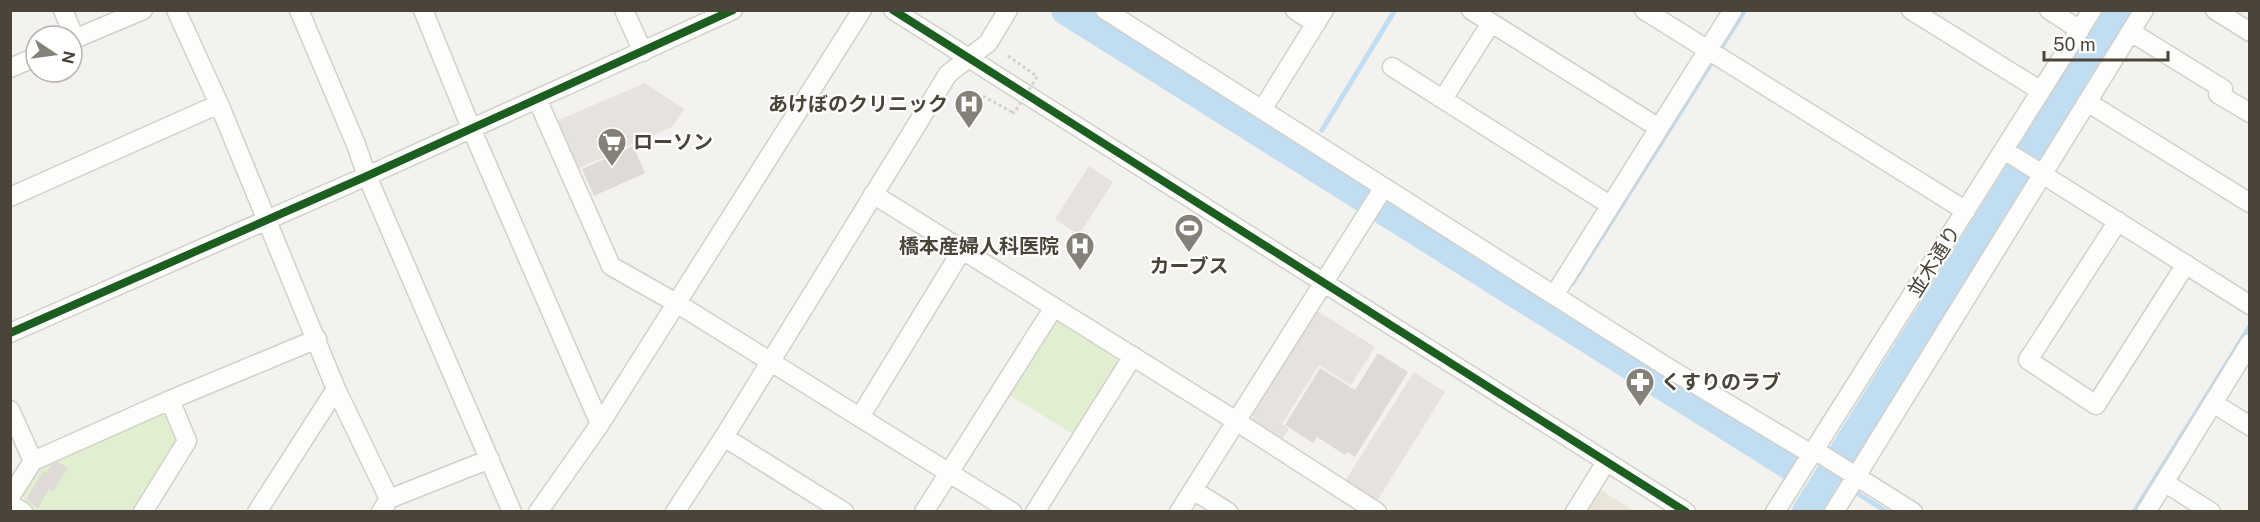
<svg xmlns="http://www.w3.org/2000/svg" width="2260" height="522" font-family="'Public Sans','Noto Sans JP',sans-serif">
<rect width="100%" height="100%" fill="#f4f2ee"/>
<path fill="#eae5da" d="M1599,489l35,22 -49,1z"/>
<path fill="#e1eecf" d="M1059,321l57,36 2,11 -42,68 -71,-44 43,-69z
M157,413l10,3 10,24 -44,71h-96l-12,-7 -2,-8 20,-33z"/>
<path fill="#e6e3df" d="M645,83l39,26 -12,18 -95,42 -21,-48z
M1089,166l24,16 -34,53 -24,-16z
M1317,311l58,36 -24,38 -32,-20 -37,59 7,5 -8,12 -26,-17 -3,-10z
M1414,372l31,20 -68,109 -32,-20z"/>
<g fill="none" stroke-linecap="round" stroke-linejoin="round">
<path stroke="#c0ddf1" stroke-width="5" d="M1322,130l73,-120
M1303,160l3,-6
M1572,284l173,-274
M1553,316l5,-9
M1830,476l57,36
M2134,512l116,-186"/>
<path stroke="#c0ddf1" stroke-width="30" d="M1066,10l727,457
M1807,512l314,-502"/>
</g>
<path fill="#dedbd6" d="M633,146l12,27 -51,23 -12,-27z
M1378,353l30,19 -53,85 -8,-5 -2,3 -28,-18 -4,6 -28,-18 35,-57 35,22z
M58,462l10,6 -15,23 -4,-2 -11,19 -12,-8 17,-29 3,2 5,-8z"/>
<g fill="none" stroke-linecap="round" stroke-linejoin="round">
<g stroke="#d2d0cb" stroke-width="21">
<path id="minor" d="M63,10l12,29
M176,10l43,94 117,285 53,110
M299,10l56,132 12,34 145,336
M423,10l48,118 129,296
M624,10l19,42
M893,10l793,502
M1105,10l565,359 143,86
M1295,10l21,14
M1471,10l188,118
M1644,10l322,201
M1911,10l130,81
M2049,10l31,20
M2215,10l35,22
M2131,32l92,57 -5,5 32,19
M72,40l71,-30
M1392,67l218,138
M10,68l26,-11
M537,99l74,167 67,38 334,208
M1443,99l48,-76
M2087,102l163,101
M1262,110l62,-100
M2004,150l246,155
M873,194l363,227 141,91
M10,197l209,-93
M2118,221l-90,139 68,45 90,-141
M1555,294l178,-284
M10,333l357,-157 366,-166
M2213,403l37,23
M10,410l23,51
M860,417l102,-167
M724,437l120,75
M1816,451l97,61
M2164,482l47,30
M1193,490l35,22
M10,497l23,-36 137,-61 147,-61
M10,504l13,8
M143,512l44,-71 -17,-41
M257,512l79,-123
M381,512l8,-13 101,-40
M538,512l62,-88 262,-414
M675,512l49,-75 224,-363 40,-31 20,-33
M924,512l130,-205
M1035,512l98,-156
M1179,512l205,-325
M1575,512l31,-50
M1775,512l317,-502
M1834,512l310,-502
M2146,512l104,-169"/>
</g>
<path stroke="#d3d2cc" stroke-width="3" stroke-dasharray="3 3" stroke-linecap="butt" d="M1008,56l27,19
M983,96l29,16"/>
<use href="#minor" stroke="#fdfdfc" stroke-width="18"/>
<path stroke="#d3d2cc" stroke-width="3" stroke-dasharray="3 3" stroke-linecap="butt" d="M1012,112l2,1 23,-36 -2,-2"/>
<g stroke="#fff" stroke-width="11">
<path id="cycleway" d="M893,10l793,502
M10,333l357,-157 366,-166"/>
</g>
<use href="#cycleway" stroke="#1b5e20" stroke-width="8"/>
</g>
<defs>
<g id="hospital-pin" transform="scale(1.5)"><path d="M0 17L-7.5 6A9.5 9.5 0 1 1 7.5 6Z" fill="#868178" stroke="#fff"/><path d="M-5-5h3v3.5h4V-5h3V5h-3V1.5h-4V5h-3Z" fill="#fff"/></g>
<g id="supermarket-pin" transform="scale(1.5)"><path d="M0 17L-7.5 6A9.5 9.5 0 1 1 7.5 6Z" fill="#868178" stroke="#fff"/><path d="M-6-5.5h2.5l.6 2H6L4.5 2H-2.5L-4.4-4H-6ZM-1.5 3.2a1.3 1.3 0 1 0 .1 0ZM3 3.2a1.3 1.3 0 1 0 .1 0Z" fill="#fff"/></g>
<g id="stadium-pin" transform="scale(1.5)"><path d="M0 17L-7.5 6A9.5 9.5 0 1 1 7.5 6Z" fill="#868178" stroke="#fff"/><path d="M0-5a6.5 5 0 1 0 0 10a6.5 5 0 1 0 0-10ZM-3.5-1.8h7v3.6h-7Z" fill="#fff"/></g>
<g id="pharmacy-pin" transform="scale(1.5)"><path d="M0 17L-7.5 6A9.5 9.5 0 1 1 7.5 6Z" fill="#868178" stroke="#fff"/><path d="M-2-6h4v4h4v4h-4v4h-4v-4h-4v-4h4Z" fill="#fff"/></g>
</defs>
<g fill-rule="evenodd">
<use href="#hospital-pin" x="969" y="104"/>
<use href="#supermarket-pin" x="612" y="142"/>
<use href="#stadium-pin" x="1189" y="228"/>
<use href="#hospital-pin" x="1080" y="246"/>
<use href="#pharmacy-pin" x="1640" y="382"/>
</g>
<g text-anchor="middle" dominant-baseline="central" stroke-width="4.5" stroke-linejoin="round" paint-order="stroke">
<g font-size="20" font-weight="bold" fill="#4b4439" stroke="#fff" text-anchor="end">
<text x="948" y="104">あけぼのクリニック</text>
<text x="633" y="142" text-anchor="start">ローソン</text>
<text x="1059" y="246">橋本産婦人科医院</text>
<text x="1189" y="266" text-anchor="middle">カーブス</text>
<text x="1661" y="382" text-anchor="start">くすりのラブ</text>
</g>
<g font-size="20" fill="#4b4439" stroke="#fff">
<text transform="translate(1934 261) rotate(-58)">並木通り</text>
</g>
</g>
<rect width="2260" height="522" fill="none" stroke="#4b4439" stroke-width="24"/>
<g transform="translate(54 54) rotate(103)"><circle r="28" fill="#ffffff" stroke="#b7b4b0" stroke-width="1.5"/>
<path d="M0-4.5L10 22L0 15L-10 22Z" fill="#868178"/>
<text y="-9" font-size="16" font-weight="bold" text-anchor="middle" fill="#4b4439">N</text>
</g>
<path d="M2044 51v9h124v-9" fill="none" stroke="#4b4439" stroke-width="3"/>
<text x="2053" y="51" font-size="18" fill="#4b4439" stroke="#ffffff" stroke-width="4.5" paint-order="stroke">50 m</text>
</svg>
